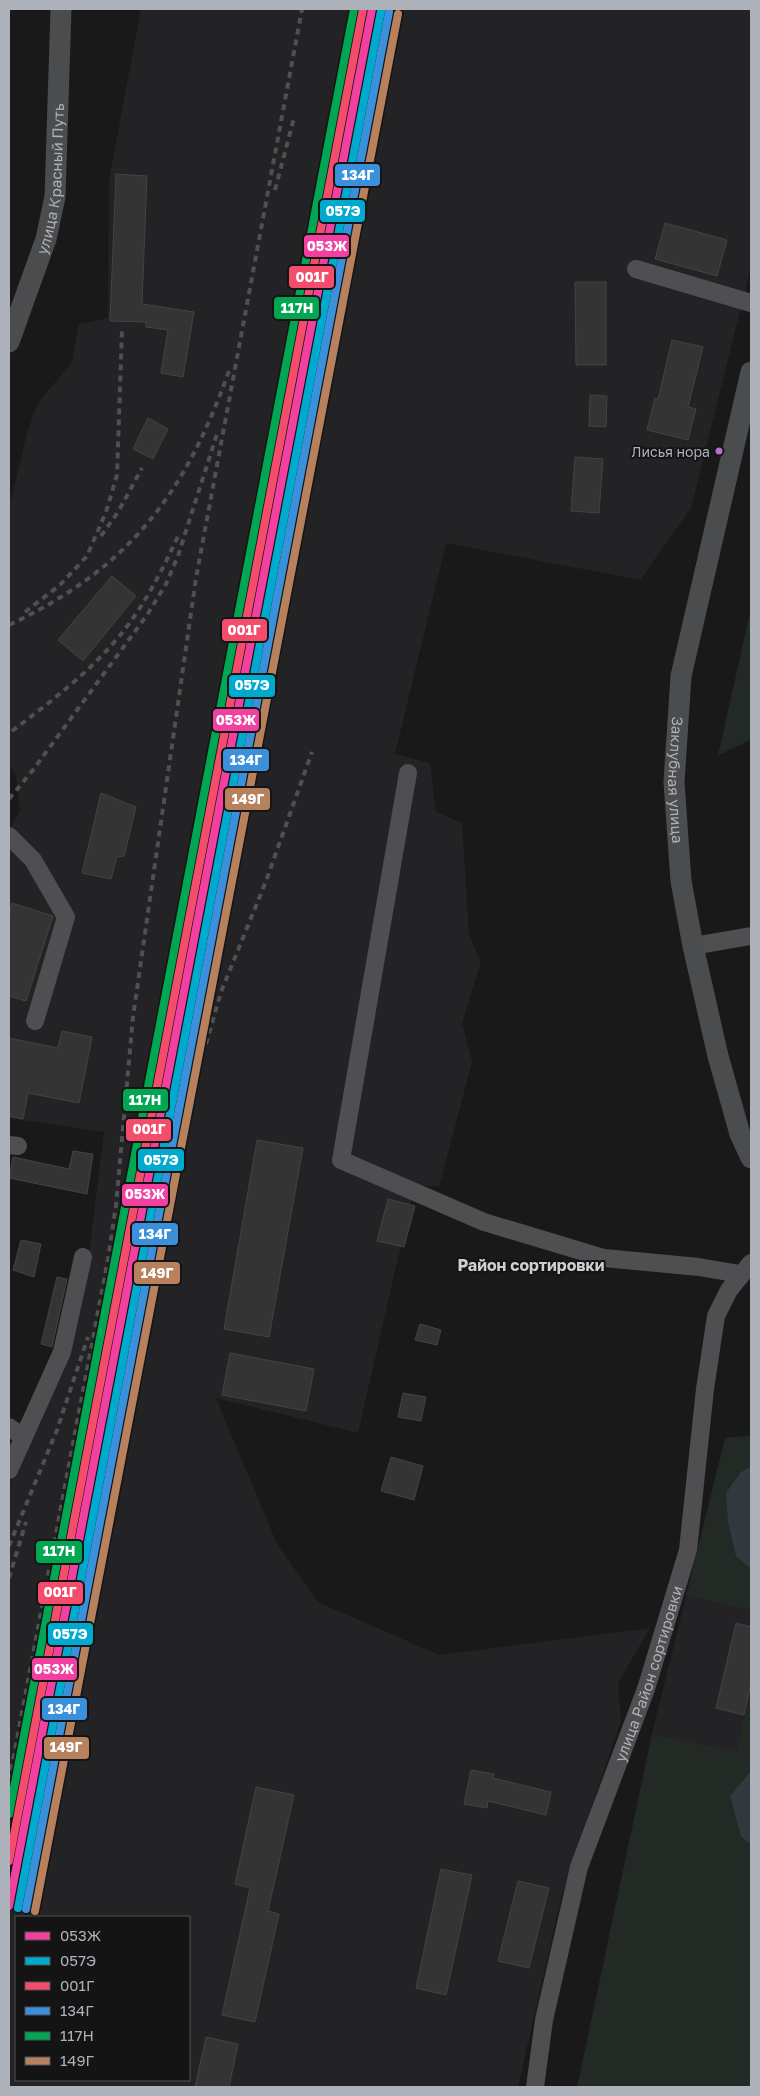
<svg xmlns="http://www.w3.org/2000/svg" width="760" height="2096" font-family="'Golos Text',sans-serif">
<rect width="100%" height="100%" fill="#19191a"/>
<path fill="#232325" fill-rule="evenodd" d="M141,9h610v258l-60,241 -51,72 -194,-37 -51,211 35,9 6,49 26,11 7,112 12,27 -19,61 10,39 -33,125 -24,-3 -57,249 -142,-35 61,146 41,58 121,53 211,-27 -32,55 3,38 -59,173 -44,193h-509v-601l58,-126 20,-89 17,-139 -95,-14v-288l11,-19 -4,-35 -7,-13v-255l19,-78 10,-27 34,-41 7,-38 29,-6 1,-138zM16,1917h173v163h-173z
M686,1596l65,14v77l-15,64 -84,-17z"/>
<path fill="#232924" d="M751,608v132l-33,15z
M751,1435v31l-10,6 -5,84 15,13v41l-65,-14 39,-158z
M751,1687v84l-21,25 11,41 10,7v243h-174l75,-353 84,17z"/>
<path fill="#32393e" d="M751,1466v103l-15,-13 -8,-34 -2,-29 15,-21z
M751,1771v73l-10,-7 -11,-41z"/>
<path fill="#343435" stroke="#434346" d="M116,174l31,2 -5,128 52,8 -11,65 -22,-4 7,-43 -22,-3v-5l-36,-1z
M665,223l62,17 -10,36 -62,-17z
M575,282h31v83h-30z
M672,340l31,7 -15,60 8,2 -8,31 -41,-10 8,-32 3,1z
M590,395l17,1 -1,31 -17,-1z
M148,418l20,11 -15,30 -20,-10z
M575,457l28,2 -4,54 -28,-2z
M112,576l24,20 -53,65 -25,-21z
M101,793l35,14 -12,49 -7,1 -6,22 -29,-6z
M12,903l41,13 -27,85 -17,-5v-81z
M62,1031l30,6 -13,66 -51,-10 -5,26 -14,-3v-78l49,10z
M257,1140l46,8 -34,189 -45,-8z
M73,1151l20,3 -6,40 -78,-16 4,-21 56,12z
M388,1199l27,7 -11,41 -27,-6z
M21,1240l20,4 -7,33 -21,-7z
M57,1277l10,2 -15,68 -11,-3z
M420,1324l21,6 -4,15 -22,-5z
M230,1353l84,16 -8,42 -84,-16z
M403,1393l23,4 -5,24 -23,-4z
M391,1457l32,9 -9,34 -33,-9z
M736,1623l15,4v57l-7,31 -28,-7z
M471,1770l23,4 -1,4 58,14 -5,23 -58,-14 -1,7 -23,-4z
M256,1787l38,8 -26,116 11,3 -24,108 -33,-7 28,-127 -15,-4z
M441,1869l31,6 -26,120 -30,-7z
M518,1881l31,7 -20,80 -31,-7z
M206,2037l32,7 -9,43h-34z"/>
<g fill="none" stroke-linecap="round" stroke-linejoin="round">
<g stroke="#4f4f52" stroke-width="18">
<path d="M636,269l115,34"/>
<path d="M408,773l-67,387 143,62 120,36 95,9 41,7"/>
<path d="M9,836l24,24 33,57 -31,104"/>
<path d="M693,946l58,-10"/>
<path d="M9,1145l9,1"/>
<path d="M9,1427l14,10"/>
<path d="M9,1470l53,-118 21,-95"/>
<path id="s1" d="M535,2087l9,-67 35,-153 67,-178 42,-139 17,-161 11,-73 13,-26 22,-27"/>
</g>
<g stroke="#4b4c4e" stroke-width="21">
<path id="s2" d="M9,342l37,-103 9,-42 6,-188"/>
<path id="s3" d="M751,372l-70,304 -7,106 7,99 12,65 25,110 22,78 11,24"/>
</g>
<path stroke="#505053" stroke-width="4" stroke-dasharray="6 5" stroke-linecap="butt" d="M275,190l19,-72
M101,536l17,-24 24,-44
M25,612l35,-27 27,-29 19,-44 11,-37 5,-145
M9,625c121,-57 176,-131 220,-254
M12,731c37,-28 74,-56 104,-91 27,-31 46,-69 63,-106
M9,799l24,-29 114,-155 19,-31 12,-28 39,-122
M206,1044l15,-52 45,-111 46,-129
M9,1546l48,-116 31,-93
M9,1578l17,-56
M9,1781l99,-522 8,-54 17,-188 63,-439 106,-569"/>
<g stroke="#141415" stroke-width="11">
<path id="rail-1" d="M9,1906l363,-1897"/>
</g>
<g stroke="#141415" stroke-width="11">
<path id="rail-2" d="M18,1908l363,-1897"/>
</g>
<g stroke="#141415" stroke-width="11">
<path id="rail-3" d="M9,1861l354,-1852"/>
</g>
<g stroke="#141415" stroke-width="11">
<path id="rail-4" d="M26,1909l363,-1897"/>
</g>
<g stroke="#141415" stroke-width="11">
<path id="rail-5" d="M9,1814l345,-1805"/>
</g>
<g stroke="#141415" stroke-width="11">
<path id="rail-6" d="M35,1911l363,-1897"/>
</g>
<use href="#rail-1" stroke="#f240a1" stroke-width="8"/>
<use href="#rail-2" stroke="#00a9ce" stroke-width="8"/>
<use href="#rail-3" stroke="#f44d6c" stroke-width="8"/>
<use href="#rail-4" stroke="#3a90db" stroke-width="8"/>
<use href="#rail-5" stroke="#00a651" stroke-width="8"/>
<use href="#rail-6" stroke="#b6815c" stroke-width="8"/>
</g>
<circle fill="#b36fd0" stroke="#141415" stroke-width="2" cx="719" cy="451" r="4.5"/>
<g text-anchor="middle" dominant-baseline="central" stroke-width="4" stroke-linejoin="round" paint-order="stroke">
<g font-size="14" fill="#adb1b9" stroke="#141415" text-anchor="end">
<text x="710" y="451">Лисья нора</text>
</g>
<g font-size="15" fill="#adb1b9" stroke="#141415">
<text stroke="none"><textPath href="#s2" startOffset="170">улица Красный Путь</textPath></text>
<text stroke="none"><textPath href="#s3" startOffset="416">Заклубная улица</textPath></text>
<text stroke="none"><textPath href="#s1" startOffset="430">улица Район сортировки</textPath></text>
</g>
<g font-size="16" font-weight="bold" fill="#cdd0d5" stroke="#141415">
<text x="531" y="1265">Район сортировки</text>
</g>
</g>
<g stroke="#141415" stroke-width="2">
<rect x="334" y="163" width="47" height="24" rx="5" fill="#3a90db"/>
<rect x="319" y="199" width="47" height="24" rx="5" fill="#00a9ce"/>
<rect x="303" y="234" width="47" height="24" rx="5" fill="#f240a1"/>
<rect x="288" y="265" width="47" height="24" rx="5" fill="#f44d6c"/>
<rect x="273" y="296" width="47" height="24" rx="5" fill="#00a651"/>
<rect x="221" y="618" width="47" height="24" rx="5" fill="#f44d6c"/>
<rect x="228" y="674" width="48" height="24" rx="5" fill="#00a9ce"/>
<rect x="212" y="708" width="48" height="24" rx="5" fill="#f240a1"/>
<rect x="222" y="748" width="48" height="24" rx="5" fill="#3a90db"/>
<rect x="224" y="787" width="47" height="24" rx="5" fill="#b6815c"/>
<rect x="122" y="1088" width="47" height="24" rx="5" fill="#00a651"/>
<rect x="125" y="1118" width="47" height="24" rx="5" fill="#f44d6c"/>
<rect x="137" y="1148" width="48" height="24" rx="5" fill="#00a9ce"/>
<rect x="121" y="1183" width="48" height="24" rx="5" fill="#f240a1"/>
<rect x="131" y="1222" width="48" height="24" rx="5" fill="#3a90db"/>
<rect x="133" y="1261" width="48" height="24" rx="5" fill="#b6815c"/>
<rect x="35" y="1540" width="48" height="24" rx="5" fill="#00a651"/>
<rect x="37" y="1581" width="47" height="24" rx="5" fill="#f44d6c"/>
<rect x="47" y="1622" width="47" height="24" rx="5" fill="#00a9ce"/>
<rect x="31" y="1657" width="47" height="24" rx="5" fill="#f240a1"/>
<rect x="41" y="1697" width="47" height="24" rx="5" fill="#3a90db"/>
<rect x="43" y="1736" width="47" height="24" rx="5" fill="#b6815c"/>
</g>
<g font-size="14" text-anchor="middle" font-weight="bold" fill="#fff">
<text x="358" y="180">134Г</text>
<text x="343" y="216">057Э</text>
<text x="327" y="251">053Ж</text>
<text x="312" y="282">001Г</text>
<text x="297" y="313">117Н</text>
<text x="244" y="635">001Г</text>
<text x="252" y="690">057Э</text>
<text x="236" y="725">053Ж</text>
<text x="246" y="765">134Г</text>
<text x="248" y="804">149Г</text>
<text x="145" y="1105">117Н</text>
<text x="149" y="1134">001Г</text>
<text x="161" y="1165">057Э</text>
<text x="145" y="1199">053Ж</text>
<text x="155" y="1239">134Г</text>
<text x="157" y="1278">149Г</text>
<text x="59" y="1556">117Н</text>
<text x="60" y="1597">001Г</text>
<text x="70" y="1639">057Э</text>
<text x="54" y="1674">053Ж</text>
<text x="64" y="1714">134Г</text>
<text x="66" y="1752">149Г</text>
</g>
<rect width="760" height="2096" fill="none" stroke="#adb1b9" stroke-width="20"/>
<rect x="15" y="1916" width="175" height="165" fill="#141415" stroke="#515357"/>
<rect x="25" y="1932" width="25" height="8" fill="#f240a1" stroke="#515357"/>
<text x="60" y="1941" font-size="15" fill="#adb1b9">053Ж</text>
<rect x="25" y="1957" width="25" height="8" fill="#00a9ce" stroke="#515357"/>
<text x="60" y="1966" font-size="15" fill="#adb1b9">057Э</text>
<rect x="25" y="1982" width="25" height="8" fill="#f44d6c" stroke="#515357"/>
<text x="60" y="1991" font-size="15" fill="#adb1b9">001Г</text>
<rect x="25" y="2007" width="25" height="8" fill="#3a90db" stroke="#515357"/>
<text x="60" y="2016" font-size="15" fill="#adb1b9">134Г</text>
<rect x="25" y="2032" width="25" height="8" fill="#00a651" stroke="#515357"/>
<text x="60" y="2041" font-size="15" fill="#adb1b9">117Н</text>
<rect x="25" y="2057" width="25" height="8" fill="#b6815c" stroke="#515357"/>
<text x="60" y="2066" font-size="15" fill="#adb1b9">149Г</text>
</svg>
